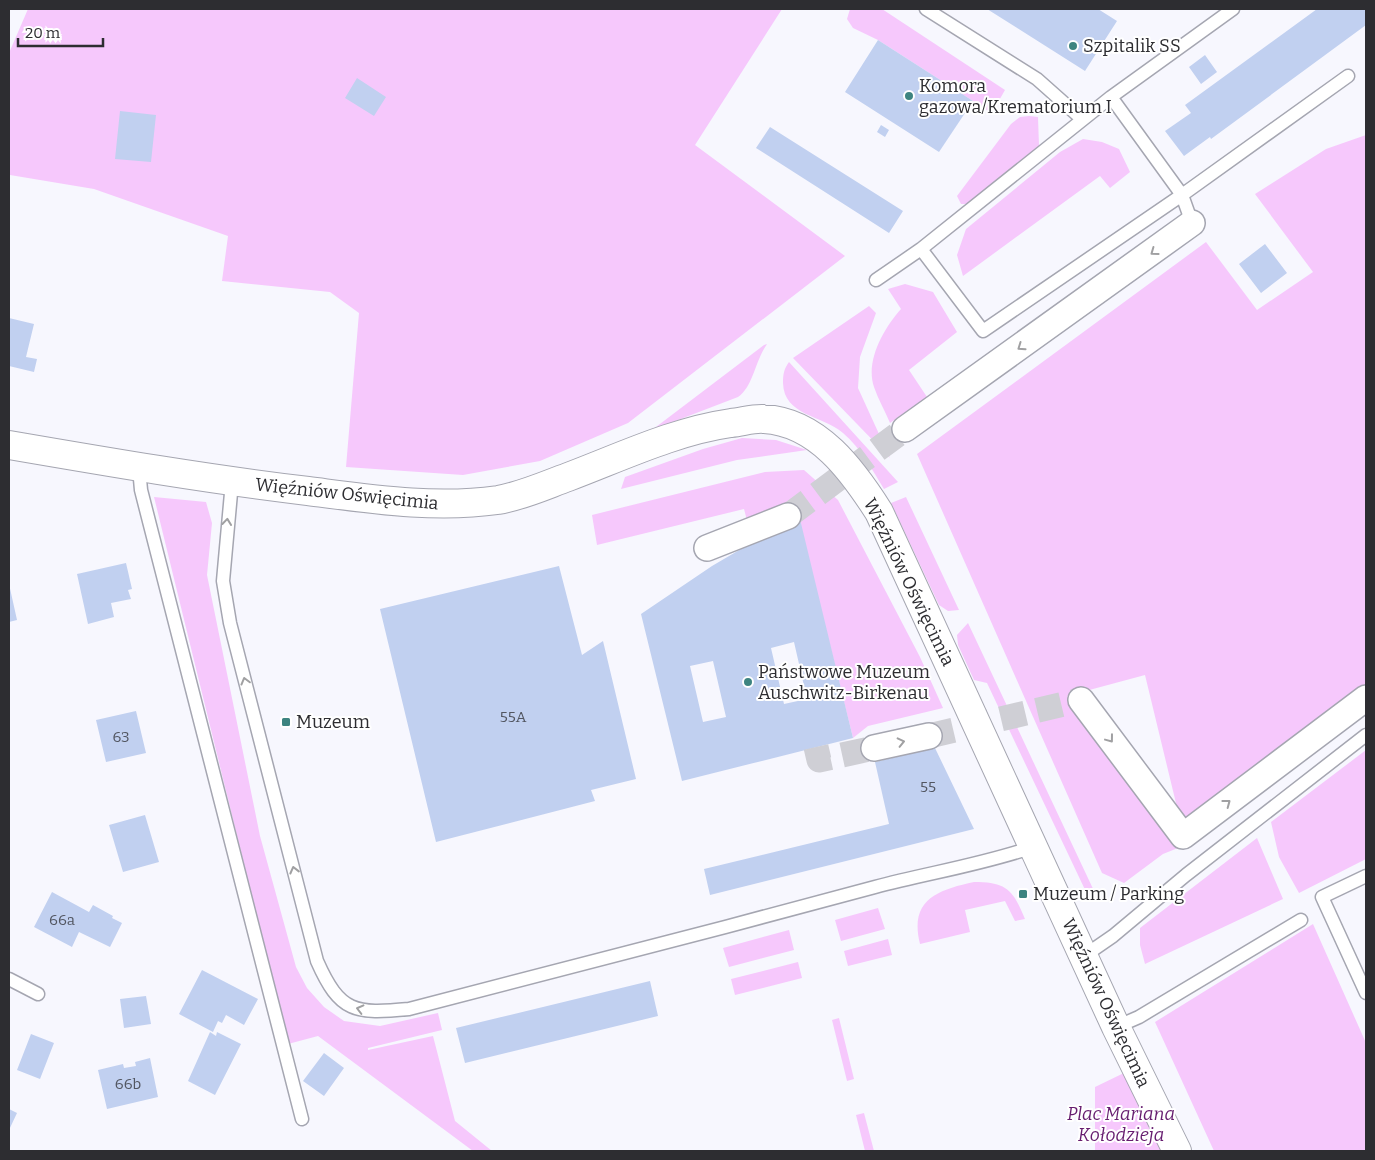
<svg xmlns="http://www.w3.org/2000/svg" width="1375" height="1160" font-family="Bitter,serif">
<rect width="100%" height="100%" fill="#f7f7fe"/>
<path fill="#f6c8fc" d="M28,9h754l-87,136 150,111 -217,167 -88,38 -77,14 -117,-8 13,-154 -29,-21 -108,-11 6,-45 -134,-47 -84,-14 -1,2v-124z
M850,9h32l123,81 -12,21 -3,1 -112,-72 -25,-12 -6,-9z
M1029,116l9,1 1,29 -70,58h-8l-4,-8 54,-72 9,-7z
M1366,135v552l-184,141 -37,-153 -78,21 116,150 -20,8 -39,29 -22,-10 -185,-419 289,-212 51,68 56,-38 -58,-78 71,-45z
M1083,139l19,3 17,7 11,23 -20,16 -10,-12 -137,100 -6,-21 9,-26 94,-77z
M905,284l28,8 24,40 -48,38 18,27 -37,26c-5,-12 -12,-24 -16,-36 -9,-26 10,-59 27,-78l-13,-20z
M869,306l7,7 -16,44 -2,31 32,70 -97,-100z
M767,344c-12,17 -14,43 -29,53l-86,33 112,-85z
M789,362l109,120 -14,7c-12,-19 -23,-41 -41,-56 -21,-18 -59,-17 -60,-50 0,-9 1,-14 6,-21z
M742,438l34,2 31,10 -70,10 -116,29 4,-12 78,-28z
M804,470l34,30 82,157 23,51 -75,18 -15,12 -37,-149 -67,-61 -5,-19 -147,36 -5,-30 173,-43z
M154,497l52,5 6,21 -5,52 53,261 36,131 11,21 17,19 20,14 36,5 58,-13 4,17 -74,18v2l65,-14 22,85 37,30h-19l-155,-115 -30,8z
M906,497l53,113 -11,1 -9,-6 -48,-102z
M968,623l127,270 -7,3 -101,-213 -13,-3 -16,-35 -1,-10z
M1366,750v109l-67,34 -20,-36 -8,-35z
M1257,838l26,61 -138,65 -5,-19v-17z
M974,882c33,0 39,8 51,37l-10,2 -10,-20 -40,9 5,22 -50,12c-11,-44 17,-54 54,-62z
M878,908l7,21 -44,12 -6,-21z
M1313,924l53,119v108h-152l-59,-129z
M789,930l5,20 -65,17 -6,-19z
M888,939l4,16 -44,11 -4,-15z
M798,962l4,16 -67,17 -4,-16z
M839,1018l15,61 -7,2 -15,-61z
M1126,1072l36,79h-67v-64z
M864,1113l10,38h-9l-9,-36z"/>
<path fill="#c1d0f0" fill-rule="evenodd" d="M987,9h111l19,12 -32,50z
M1317,9h49v16l-155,114 -1,-2 -26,19 -19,-25 26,-18 -6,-8z
M878,40l95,61 -34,51 -94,-60z
M1205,55l12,17 -16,12 -12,-17z
M357,78l29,19 -12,19 -29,-18z
M120,111l36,4 -5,47 -36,-3z
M881,125l8,5 -4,7 -8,-5z
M770,127l133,84 -14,22 -133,-85z
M1265,244l22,29 -26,20 -22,-29z
M9,318l25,6 -8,33 11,2 -3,13 -25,-6z
M799,515l54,223 -171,43 -41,-167 71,-48zM794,642l13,57 -23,5 -13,-56zM713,661l13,56 -23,5 -13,-56z
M126,563l6,26 -4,1 3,9 -20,4 3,14 -26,7 -11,-50z
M559,566l23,89 21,-14 33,138 -45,11 4,11 -159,41 -56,-233z
M9,584l8,36 -8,2z
M136,711l10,42 -40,9 -10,-42z
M935,748l39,81 -264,66 -6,-26 185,-45 -14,-62z
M145,815l14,47 -36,10 -14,-47z
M52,892l37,20 4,-7 20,11 -1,2 10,5 -12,24 -31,-15 -7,15 -38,-20z
M202,970l56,29 -14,26 -18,-10 -4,8 -4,-2 -5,11 -34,-18z
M650,981l8,35 -193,47 -9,-35z
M146,996l5,28 -27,4 -4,-29z
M210,1032l6,4 1,-4 24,12 -26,51 -27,-14z
M31,1034l23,9 -14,36 -23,-9z
M324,1053l20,15 -20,28 -21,-15z
M150,1058l8,39 -51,12 -9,-39 25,-6 1,4 12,-2 -1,-4z
M9,1109l8,4 -8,17z"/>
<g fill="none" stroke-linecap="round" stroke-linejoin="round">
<path stroke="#cfcfd5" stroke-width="25" stroke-dasharray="25 12" stroke-linecap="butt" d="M788,516l117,-87
M929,736l152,-36
M816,747l3,13 55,-12"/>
<g stroke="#a5a6b1" stroke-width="15">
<path id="lane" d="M926,9l111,70 45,40
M1111,97l71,98 10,28
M921,249l62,82 199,-136 166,-119
M876,280l45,-31 190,-152 122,-88
M139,468l2,22 161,629
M232,482l-9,99 7,42 87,338c23,52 38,53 92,48 155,-40 311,-80 466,-122 52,-14 106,-22 158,-40
M1366,876l-44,21 44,96
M1084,956l29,-20 73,-61 180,-140
M9,979l29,15
M1116,1027l23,-10 162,-97"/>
</g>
<g stroke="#a5a6b1" stroke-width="28">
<path id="street" d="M905,429l287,-206
M707,548l81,-32
M1081,700l102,136 183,-138
M874,748l55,-12"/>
</g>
<g stroke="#a5a6b1" stroke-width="30">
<path id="secondary" d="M9,445c99,17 198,34 299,46 63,8 126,18 190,9 24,-4 48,-15 70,-23 53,-20 107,-46 163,-54 11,-1 23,-5 33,-4 54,3 89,52 115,93l237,515 61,124"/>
</g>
<use href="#lane" stroke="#fff" stroke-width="12"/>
<use href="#street" stroke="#fff" stroke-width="25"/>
<use href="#secondary" stroke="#fff" stroke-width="28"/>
</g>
<defs><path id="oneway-chevron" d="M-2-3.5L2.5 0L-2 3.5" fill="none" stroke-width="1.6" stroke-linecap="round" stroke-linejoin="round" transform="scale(1.25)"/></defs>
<g stroke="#a0a0a2">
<use href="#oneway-chevron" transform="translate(1154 252) rotate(144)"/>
<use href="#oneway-chevron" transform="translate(1021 347) rotate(145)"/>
<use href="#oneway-chevron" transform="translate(227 522) rotate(-84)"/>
<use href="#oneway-chevron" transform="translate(245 681) rotate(-105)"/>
<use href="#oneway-chevron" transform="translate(1110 739) rotate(53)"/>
<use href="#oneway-chevron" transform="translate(901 742) rotate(-13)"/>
<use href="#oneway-chevron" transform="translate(1227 803) rotate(-37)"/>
<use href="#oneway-chevron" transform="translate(294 870) rotate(-104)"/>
<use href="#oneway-chevron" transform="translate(360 1009) rotate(-166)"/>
</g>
<g fill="#3d8480" stroke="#fff" stroke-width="2">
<circle cx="1073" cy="46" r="5"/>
<circle cx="909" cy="96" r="5"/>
<circle cx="748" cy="682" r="5"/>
<rect x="281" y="717" width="10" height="10" rx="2.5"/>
<rect x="1018" y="889" width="10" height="10" rx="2.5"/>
</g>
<g text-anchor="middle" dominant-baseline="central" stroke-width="4" stroke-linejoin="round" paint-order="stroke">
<g font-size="15" fill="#525661">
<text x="513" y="717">55A</text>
<text x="121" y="737">63</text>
<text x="928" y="787">55</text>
<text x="62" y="920">66a</text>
<text x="128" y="1084">66b</text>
</g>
<g font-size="18" fill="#2d2d31" stroke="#fff" text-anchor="start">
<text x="1083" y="46">Szpitalik SS</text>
<text x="919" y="86">Komora<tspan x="919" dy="21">gazowa/Krematorium I</tspan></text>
<text x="758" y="672">Państwowe Muzeum<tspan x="758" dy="21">Auschwitz-Birkenau</tspan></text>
<text x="296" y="722">Muzeum</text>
<text x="1033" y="894">Muzeum / Parking</text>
</g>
<g font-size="18" fill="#2d2d31" stroke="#fff">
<text transform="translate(347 494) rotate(6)">Więźniów Oświęcimia</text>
<text transform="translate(909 582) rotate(64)">Więźniów Oświęcimia</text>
<text transform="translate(1106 1003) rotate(65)">Więźniów Oświęcimia</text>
</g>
<g font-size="18" font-style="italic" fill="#661c6f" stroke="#fff">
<text x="1121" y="1114">Plac Mariana<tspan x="1121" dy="21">Kołodzieja</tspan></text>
</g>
</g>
<rect width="1375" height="1160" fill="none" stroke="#2d2d31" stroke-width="20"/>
<path d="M18 38v8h85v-8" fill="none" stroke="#2d2d31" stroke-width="2.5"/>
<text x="25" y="38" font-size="15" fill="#2d2d31" stroke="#ffffff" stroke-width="4" paint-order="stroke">20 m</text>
</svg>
